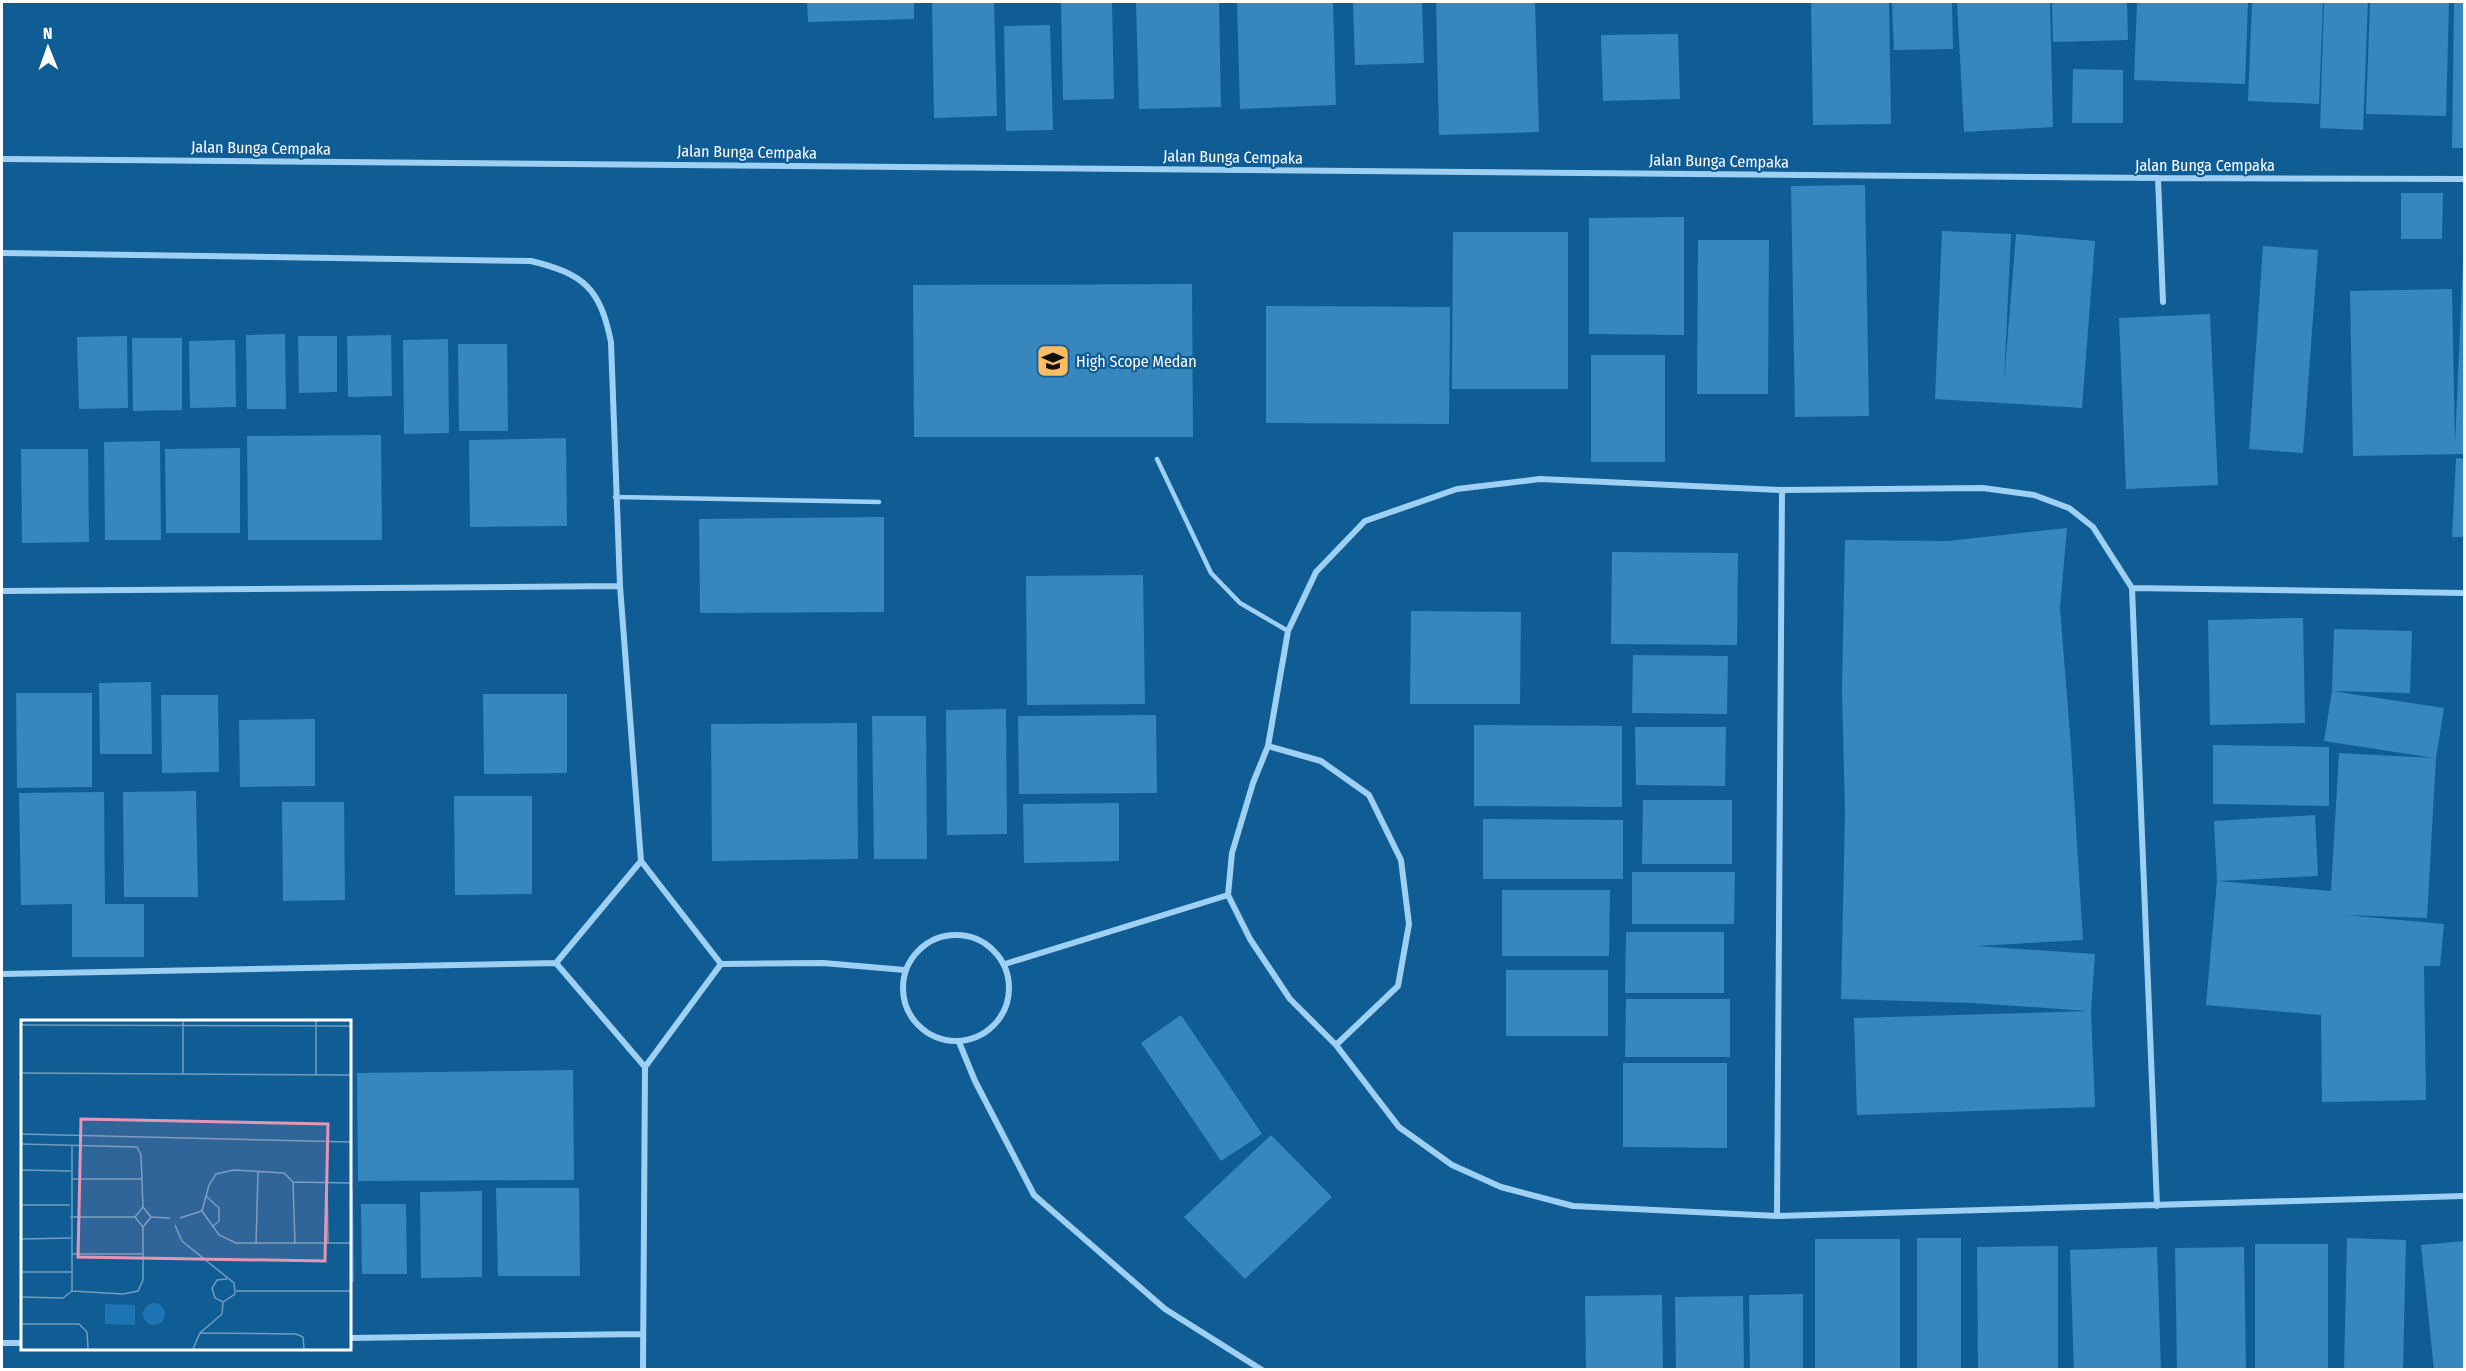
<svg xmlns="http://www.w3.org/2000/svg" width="2466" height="1371" font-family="'Fira Sans Condensed',sans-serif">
<rect width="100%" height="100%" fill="#105c95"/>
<path fill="#3886be" d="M807,2h107v17l-106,3z
M932,2h62l3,114 -63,2z
M1061,2h51l2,97 -51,1z
M1136,2h83l2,105 -82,2z
M1237,2h96l3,103 -96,4z
M1353,2h69l2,61 -69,2z
M1436,2h99l4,130 -100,3z
M1811,2h78l2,122 -78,1z
M1892,2h60l1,47 -59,1z
M1957,2h93l3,125 -89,5z
M2052,2h75l1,38 -75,2z
M2137,2h111l-3,82 -111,-4z
M2252,2h71l-4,102 -71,-3z
M2324,2h44l-5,128 -43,-2z
M2370,2h79l-3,114 -80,-2z
M2454,2h10v146h-12z
M1050,25l3,105 -47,1 -2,-105z
M1678,34l2,65 -77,2 -2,-66z
M2073,69l50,1v53h-51z
M1865,185l4,231 -74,1 -4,-231z
M2401,193h42l-1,46h-41z
M1684,217v118l-95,-1v-116z
M1942,231l69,3 -7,148 12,-148 79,7 -13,167 -147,-9z
M1453,232h115v157h-116z
M1698,240h71l-1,154h-71z
M2263,246l55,4 -15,203 -54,-4z
M2463,260l1,194 -111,2 -3,-165 102,-2 3,156z
M1192,284l1,153h-279l-1,-152z
M1266,306l184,1 -1,117 -183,-1z
M2210,314l8,171 -92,4 -7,-171z
M285,334l1,75h-39l-1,-74z
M391,335l1,61 -44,1 -1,-61z
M127,336l1,72 -49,1 -2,-72z
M298,336h39v56l-38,1z
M132,338h50v72l-49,1z
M448,339l1,94 -45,1 -1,-94z
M235,340l1,67 -46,1 -1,-67z
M458,344h49l1,87h-49z
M1591,355h74v107h-74z
M381,435l1,105h-134l-1,-104z
M566,438l1,88 -97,1 -1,-87z
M160,441l1,99h-56l-1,-98z
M240,448v85h-74l-1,-84z
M21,449h67l1,93 -67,1z
M2456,458l8,1v78h-12z
M884,517v95l-184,1 -1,-94z
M2067,528l-7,80 11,139 12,193 -107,6 119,8 -4,57 4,96 -238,8 -3,-97 235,-7 -117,-8 -131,-4 4,-186 -3,-123 3,-150 103,1z
M1612,552l126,1 -1,92 -126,-1z
M1143,575l2,129 -118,1 -1,-129z
M1411,611l110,1 -1,92h-110z
M2303,618l2,105 -95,2 -2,-105z
M2334,629l78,2 -2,62 -78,-2z
M1633,655l95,1 -1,58 -95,-1z
M151,682l1,72h-52l-1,-71z
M2332,691l112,17 -8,50 -9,160 -82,-3 99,9 -4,42h-16l2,134 -104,2 -1,-87 -115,-10 11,-124 114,10 8,-138 95,5 -110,-17z
M16,693h76v94l-75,1z
M483,694h84v79l-83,1z
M161,695h57l1,77 -57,1z
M1006,709l1,125 -60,1 -1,-125z
M1156,715l1,78 -138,1 -1,-78z
M872,716h54l1,143h-53z
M315,719v67l-75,1 -1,-67z
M857,723l1,136 -146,2 -1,-137z
M1474,725l148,1v81l-148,-1z
M1635,727h91l-1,59 -89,-1z
M2213,745l116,2v59l-116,-2z
M196,791l2,106h-74l-1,-105z
M104,792l1,112h39v53h-72v-53l-51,1 -2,-112z
M454,796h78v98l-77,1z
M1643,800h89v64h-90z
M282,802h62l1,98 -62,1z
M1119,803v58l-95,2 -1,-59z
M2315,815l3,61 -101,5 -3,-60z
M1483,819l140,1v59h-140z
M1632,872h103l-1,52h-102z
M1502,890h108l-1,66h-107z
M1626,932h98v61h-99z
M1506,970h102v66h-102z
M1626,999h104v58h-105z
M1181,1015l81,119 -41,27 -80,-118z
M1623,1063h104v85l-104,-1z
M573,1070l1,110 -216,1 -1,-108z
M1271,1135l61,62 -87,82 -61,-62z
M496,1188h83l1,88h-82z
M350,1190h3l1,92h-4z
M482,1191v86l-61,1 -1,-86z
M361,1204h45l1,70h-45z
M1917,1238h44v132h-44z
M2347,1238l59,2 -3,130h-59z
M1815,1239h85v131h-85z
M2464,1241v129h-30l-13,-125z
M2255,1244h73v126h-73z
M2058,1246v124h-80l-1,-123z
M2157,1247l4,123h-87l-4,-120z
M2244,1247l2,123h-69l-2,-122z
M1803,1294v76h-53l-1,-75z
M1662,1295l1,75h-77l-1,-74z
M1743,1296l1,74h-68l-1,-73z"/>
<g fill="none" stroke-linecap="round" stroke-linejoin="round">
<path stroke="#9ed0f4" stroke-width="4.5" d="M1157,459l54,114 29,30 48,28
M615,497l264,5"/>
<path stroke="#9ed0f4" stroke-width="6" d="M2,159l2156,19 306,1
M2158,178l5,124
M2,253l529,8c53,13 69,27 80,81l9,244 21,275
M2132,588l332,5
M2,591l618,-5
M1268,746l53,15 48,34 32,65 8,64 -11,62 -62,59
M1228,895l22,44 40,60 46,46 63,82 53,38 49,22 72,19 204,10 687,-20
M903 988a53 53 0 1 1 106 0a53 53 0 1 1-106 0Z
M556,963l89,104 76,-103
M721,964l102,-1 82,7
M1005,964l223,-69 4,-42 21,-70 15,-37 20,-115 28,-59 49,-51 92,-32 83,-10 242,11 201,-2 51,7 35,13 24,19 39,61 25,618
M2,974l554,-11 85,-102 80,103
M959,1042l16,39 59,114 131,114 97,61
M1777,1216l5,-726
M350,1338l292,-4
M2,1343h20
M643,1370l2,-303"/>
</g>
<defs>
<g id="school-square" transform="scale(1.725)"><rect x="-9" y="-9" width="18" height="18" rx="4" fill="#ffbc61" stroke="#105c95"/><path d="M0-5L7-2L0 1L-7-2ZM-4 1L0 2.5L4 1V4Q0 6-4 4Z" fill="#111"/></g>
</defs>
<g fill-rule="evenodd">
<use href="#school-square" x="1053" y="361"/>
</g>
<g text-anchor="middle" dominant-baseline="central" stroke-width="4.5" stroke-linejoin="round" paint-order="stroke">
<g font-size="16" fill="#fff" stroke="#105c95">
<text transform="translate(261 148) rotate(1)">Jalan Bunga Cempaka</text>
<text transform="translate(747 152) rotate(1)">Jalan Bunga Cempaka</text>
<text transform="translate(1233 157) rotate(1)">Jalan Bunga Cempaka</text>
<text transform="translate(1719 161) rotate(1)">Jalan Bunga Cempaka</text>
<text x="2205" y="165">Jalan Bunga Cempaka</text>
</g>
<g font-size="16" fill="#fff" stroke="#105c95" text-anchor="start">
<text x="1076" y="361">High Scope Medan</text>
</g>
</g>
<g transform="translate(21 1020)">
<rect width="330" height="330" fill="#105c95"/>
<path d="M122 294a11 11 0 1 1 22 0a11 11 0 1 1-22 0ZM84,284l30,1v20l-30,-1z" fill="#1e75b3"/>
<path fill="none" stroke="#709dbf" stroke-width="1.5" d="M0,5l330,1M0,53l330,2M162,55v-53M295,55v-54M0,114l330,8M0,124l116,3 4,8 2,52M0,150l50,1M50,159h71M272,162l58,1M306,163l1,61M185,176l13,12v13l-6,5M0,185h49M181,191l17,24 17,8h115M49,197h65l8,-10 8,10M114,197l8,10 8,-10M130,197l19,1M159,198l22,-7 7,-26 7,-11 18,-4 50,3 9,9 2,62M154,205l7,16 52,42 1,11 -12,8 -8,-4 -3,-10 5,-8 10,-1M0,219l50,-1M235,224l2,-72M51,234h71M0,252h51M51,271l51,3 15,-3 5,-11v-53M215,271h115M0,277l42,1 9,-7v-146M0,304h58l8,8 1,17M179,313l96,1 7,3 1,12M172,329l7,-16 22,-19 1,-12"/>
<path fill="#e497b5" fill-opacity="0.15" stroke="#e497b5" stroke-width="3" d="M60,99l247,5 -3,137 -247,-4z"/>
<rect width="330" height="330" fill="none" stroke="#fff" stroke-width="3"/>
</g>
<rect width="2466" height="1371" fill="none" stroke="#ffffff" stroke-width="6"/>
<g transform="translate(48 48) rotate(359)" stroke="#105c95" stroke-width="4.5" paint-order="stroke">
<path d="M0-4.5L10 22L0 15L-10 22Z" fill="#ffffff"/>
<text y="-9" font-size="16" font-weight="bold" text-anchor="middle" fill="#ffffff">N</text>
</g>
</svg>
